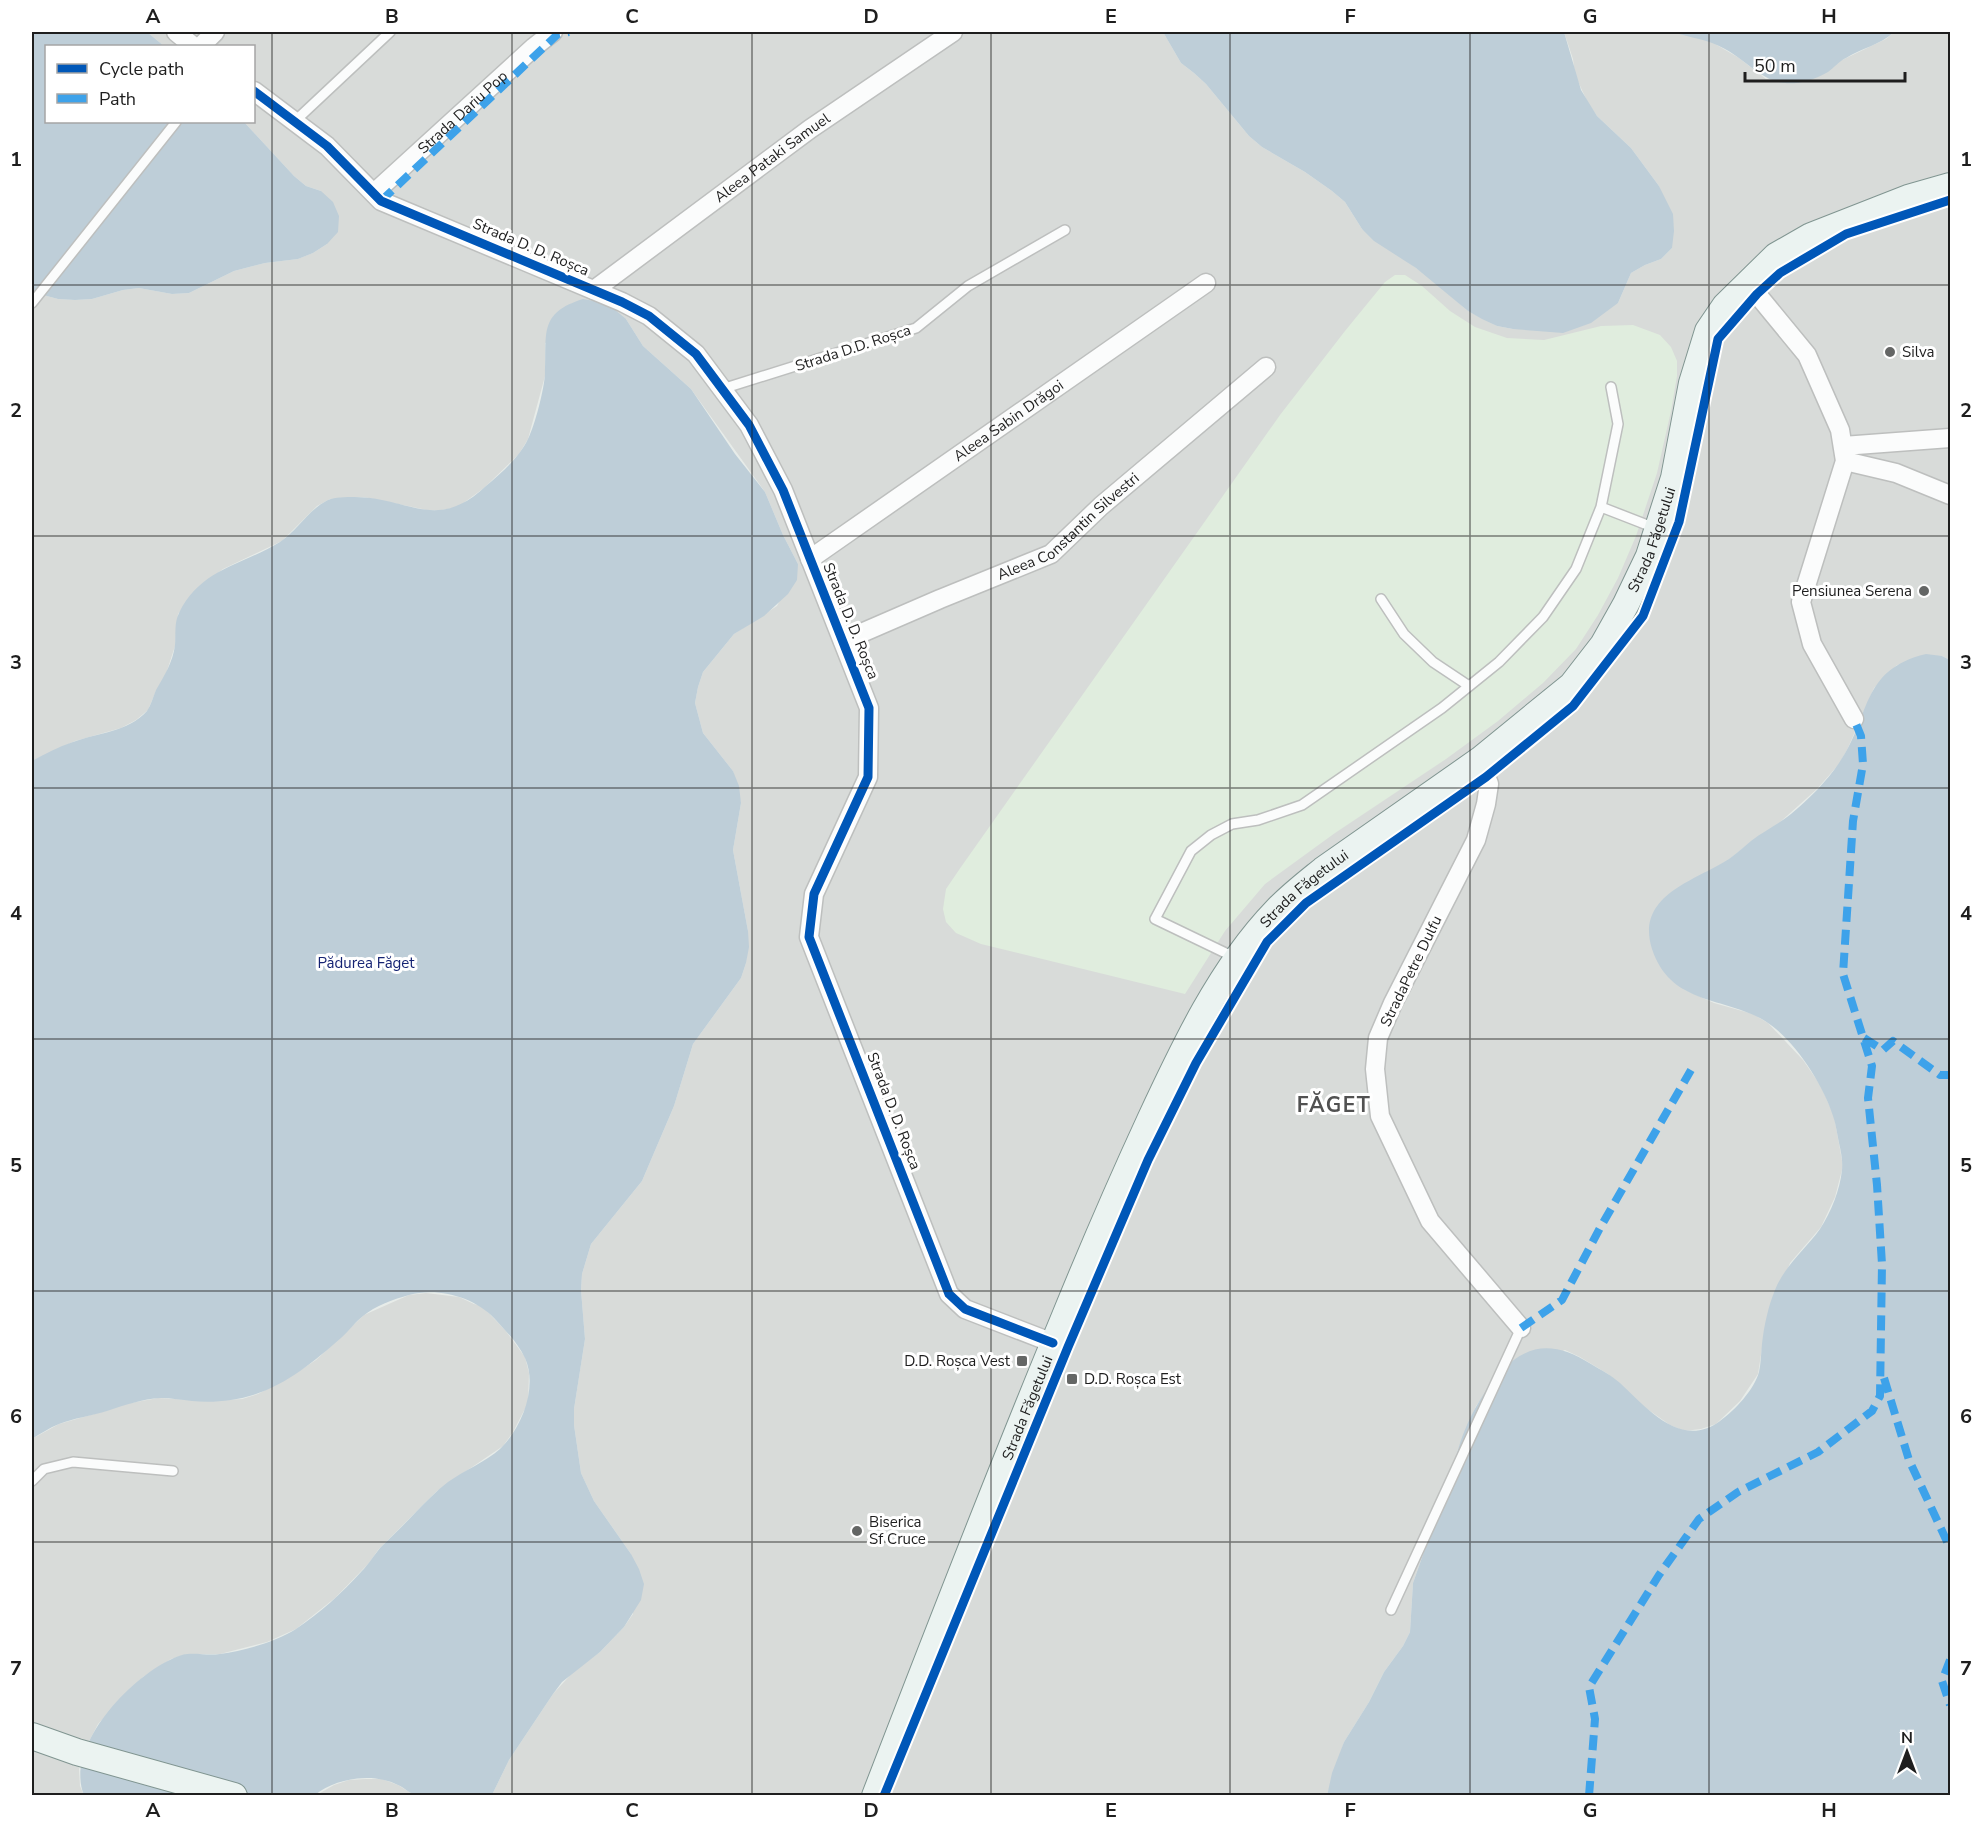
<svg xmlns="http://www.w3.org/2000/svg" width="1982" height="1827" font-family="'Nunito Sans',sans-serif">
<rect width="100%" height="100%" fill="#e7ece9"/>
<path fill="#d8dbd9" d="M147,32h1016l18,31 13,10 12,11 43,52 13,11 43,25 27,19 13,11 17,27 68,49 38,33 29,15 16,3h17l88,-26 13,-30 14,-8 16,-6 11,-11 -13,-62 -28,-38 -34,-32 -9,-13 -13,-28 -2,-16 -9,-27h109l37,9 29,17 27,21 62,-8 12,-10 46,-22 8,-7h56v628l-8,-4 -45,9 -23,23 -27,62 -8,14 -22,25 -38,34 -27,18 -25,20 -28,16 -16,112 31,14 39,11 15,9 35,37 18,26 13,30 9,50 -8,31 -14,30 -31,36 -24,60 -8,51 -18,27 -24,23 -15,5 -17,2 -14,-6 -27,-19 -35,-32 -28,-17 -15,-7 -70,29 -19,27 -19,46 -3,15 -41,116 -3,49 -7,14 -19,26 -15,30 -25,40 -17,53h-835l17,-35 44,-66 21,-23 26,-19 24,-25 9,-13 -2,-60 -37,-53 -13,-28 -7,-48v-16l11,-70 -4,-49 1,-16 9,-30 51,-63 32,-75 19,-62 48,-66 5,-15 2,-32 -15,-81 8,-47 -8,-32 -30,-38 -8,-30 3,-16 5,-15 31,-38 43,-28 21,-42 -15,-29 -18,-43 -74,-103 -48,-43 -17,-27 -81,24v33l-17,63 -9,15 -35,34 -26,19 -16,3h-15l-63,-13 -34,2 -13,7 -35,35 -59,28 -26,20 -19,25 -3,32 -10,31 -9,14 -8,19 -12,10 -15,8 -46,13 -43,20v-469l26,7 17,1 17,-1 31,-9 16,-2 33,6 17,-1 45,-22 31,-8 33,-4 15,-6 14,-9 -6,-53 -15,-5 -12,-10 -50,-54h10v-76h-90z
M426,1293l33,4 15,7 8,2 23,24 20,27 4,16 -1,30 -15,29 -10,14 -66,45 -59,59 -9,13 -34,35 -39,31 -29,13 -47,12h-33l-16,5 -28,18 -45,47 -15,29 -4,16 1,17 4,9h-52v-356l27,-15 49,-14 17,-6 33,-6 50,3 34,-2 16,-5 30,-16 28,-18 48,-45 45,-20z
M365,1779h17l16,6 16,10 -99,1 19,-11 15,-5z"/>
<path fill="#e0edde" d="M1395,275h10l17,11 28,25 25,16 32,11 37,2 57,-14 32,-1 27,10 11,12 6,14v15l-6,35 -14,62 -21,63 -18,42 -20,37 -22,34 -33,34 -45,38 -52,38 -111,74 -70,51 -40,47 -40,63 -204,-50 -25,-11 -10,-11 -3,-13 3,-20 15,-22 319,-452 65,-84 40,-49z"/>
<path fill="#beced8" d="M32,32h115l17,14h-118v76h198l50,54 12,10 15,5 12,11 6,14 -1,16 -11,12 -14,9 -15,6 -33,4 -31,8 -45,22 -17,1 -33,-6 -16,2 -31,9 -17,1 -17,-1 -26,-7z
M1163,32h401l17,58 16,26 34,32 28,38 14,28 1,17 -2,17 -11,11 -16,6 -14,8 -13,30 -27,20 -28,10 -50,-4 -16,-3 -15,-7 -14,-8 -52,-43 -42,-27 -12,-12 -17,-27 -13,-11 -27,-19 -43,-25 -13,-11 -43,-52 -12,-11 -13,-10z
M1673,32h221c-14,13 -32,16 -48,26 -7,3 -12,10 -18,14 -7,4 -14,7 -21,9 -39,10 -52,-15 -82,-32 -17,-10 -35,-11 -52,-17z
M583,299l17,3 14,7 12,10 17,27 48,43 44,65 30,38 18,43 15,29 -1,16 -9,14 -24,22 -30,18 -31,38 -5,15 -3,16 8,30 30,38 6,15 2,17 -8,47 15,81 1,16 -3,16 -5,15 -48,66 -19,62 -32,75 -51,63 -9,30 -1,16 4,49 -11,70v16l7,48 13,28 37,53 8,15 5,15 -3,16 -17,27 -24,25 -38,30 -9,12 -44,66 -17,35c-24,0 -50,2 -74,0 -7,0 -13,-7 -20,-10 -25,-13 -62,-7 -83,10h-231c-21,-50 53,-126 98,-140 12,-3 25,1 38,-1 24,-3 55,-12 76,-25 24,-16 46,-36 65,-57 8,-8 13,-17 20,-25 12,-12 24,-23 35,-35 10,-10 20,-21 32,-30 17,-12 37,-20 52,-33 22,-21 38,-62 25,-91 -7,-15 -20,-28 -31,-40 -20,-21 -56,-31 -85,-23 -15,4 -34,11 -46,21 -8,6 -14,15 -22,22 -25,22 -55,47 -88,57 -18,6 -42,8 -61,6 -11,-1 -20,-3 -31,-3 -19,1 -36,7 -54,13 -16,5 -33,7 -48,13 -10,4 -19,10 -27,15v-678c13,-7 26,-14 41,-19 24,-9 55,-10 74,-31 4,-6 6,-14 9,-21 8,-14 17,-28 19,-45 1,-11 -1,-22 4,-32 22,-45 64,-48 101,-71 18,-12 28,-32 48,-42 7,-3 18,-3 26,-3 55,0 82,36 132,-11 15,-13 33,-28 42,-47 7,-14 16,-49 17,-65 2,-40 -7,-61 38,-75z
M1926,654l16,2 8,4v1135l-623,1 5,-23 12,-31 25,-40 15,-30 19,-26 7,-14 3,-49 41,-116c6,-33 23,-68 45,-93 29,-33 57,-32 92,-10 10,6 20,11 29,19 27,25 61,67 100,38 15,-11 34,-31 39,-49 2,-9 2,-19 3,-28 2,-18 6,-37 13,-54 10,-25 30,-40 45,-61 11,-17 20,-39 22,-59 1,-9 -1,-18 -3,-27 -2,-9 -3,-19 -6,-27 -10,-32 -39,-77 -68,-95 -41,-25 -94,-15 -113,-72 -17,-54 43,-68 77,-90 8,-6 15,-12 22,-18 13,-10 28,-17 40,-27 18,-15 36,-33 48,-51 32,-45 20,-93 87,-109z"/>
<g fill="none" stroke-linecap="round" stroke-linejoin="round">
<g stroke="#bdbfbe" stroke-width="12">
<path id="lane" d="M294,122l96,-90
M32,303l144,-181
M722,389l194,-61 52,-42 97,-56
M1601,507l54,21
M1381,599l23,35 29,28 36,24
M1236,958l-81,-39 36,-68 20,-16 21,-11 26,-4 44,-15 140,-97 57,-46 44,-45 33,-48 25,-62 17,-83 -7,-37
M32,1481l12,-12 29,-7 100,9
M1391,1610l130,-282"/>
</g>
<g stroke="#bdbfbe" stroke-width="21">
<g id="street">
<path d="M176,32l17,14"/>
<path d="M201,46l14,-14"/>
<path d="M254,91l73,55 54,55 241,101 27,14 47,38 53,71 34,65 86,218 -1,69 -54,117 -5,43 140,357 16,15 88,34"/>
<path id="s1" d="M374,193l160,-146 19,-15"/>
<path d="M1747,282l60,73 33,75 5,31 -44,141 11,42 42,75"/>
<path id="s2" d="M594,290l216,-161 143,-97"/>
<path d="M1843,446l107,-8"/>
<path d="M1845,461l51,12 54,22"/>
<path id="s3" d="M810,559l396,-276"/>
<path id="s4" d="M843,641l97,-42 111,-45 50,-48 165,-139"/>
<path d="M1480,760l9,24 -3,20 -10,36 -83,163 -15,35 -3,31 5,47 50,105 91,107"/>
</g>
</g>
<g stroke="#809591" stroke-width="28">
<g id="secondary">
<path d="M32,1736l45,16 157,44"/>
<path id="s5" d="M875,1796c62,-161 124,-321 190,-480 27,-66 55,-131 85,-196 33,-71 71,-152 126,-209 14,-15 31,-28 47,-41l157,-110 92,-75 31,-40 23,-41 23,-48 25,-78 18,-95 16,-52 17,-25 51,-50 35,-20 97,-38 42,-12"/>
</g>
</g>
<use href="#lane" stroke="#fbfcfc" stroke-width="9"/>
<use href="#street" stroke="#fbfcfc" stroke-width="18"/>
<use href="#secondary" stroke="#ebf3f1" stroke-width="26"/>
<path stroke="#3da2ea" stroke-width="8" stroke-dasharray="15 8" stroke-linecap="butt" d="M381,201l177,-167 11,-2
M1864,1038l19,12 10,-9 47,34h10
M1521,1328l41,-28 38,-72 91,-158
M1884,1378l25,82 41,88
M1950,1660l-8,21 8,24
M1589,1796l6,-77 -6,-32 70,-112 40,-56 39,-27 80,-40 54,-41 8,-15 2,-132 -5,-79 -9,-87 4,-32 -29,-92 10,-153 10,-57 -2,-28 -7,-17"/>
<g stroke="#fff" stroke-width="13">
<path id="cycleway" d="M254,91l73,55 54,55 241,101 27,14 47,38 53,71 34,65 86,218 -1,69 -54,117 -5,43 140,357 16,15 88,34
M884,1796l184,-449 80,-187 48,-97 71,-121 39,-39 180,-126 87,-71 70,-90 36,-94 39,-183 39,-45 23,-21 66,-39 104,-34"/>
</g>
<use href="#cycleway" stroke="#0057b8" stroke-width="9"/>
</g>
<path fill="none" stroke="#1e1e1e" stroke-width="1.5" stroke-opacity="0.55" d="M272,32v1764M512,32v1764M752,32v1764M991,32v1764M1230,32v1764M1470,32v1764M1709,32v1764M32,285h1918M32,536h1918M32,788h1918M32,1039h1918M32,1291h1918M32,1542h1918"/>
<g fill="#646665" stroke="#fff" stroke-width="2">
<circle cx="1890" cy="352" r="6"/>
<circle cx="1924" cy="591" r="6"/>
<rect x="1016" y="1355" width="12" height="12" rx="3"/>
<rect x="1066" y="1373" width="12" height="12" rx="3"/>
<circle cx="857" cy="1531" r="6"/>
</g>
<g text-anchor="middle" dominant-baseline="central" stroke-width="6" stroke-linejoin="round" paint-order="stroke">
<g font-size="15" fill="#1e1e1e" stroke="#fff">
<text stroke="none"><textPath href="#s1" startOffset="120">Strada Dariu Pop</textPath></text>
<text stroke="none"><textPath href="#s2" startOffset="222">Aleea Pataki Samuel</textPath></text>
<text transform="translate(531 247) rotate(23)">Strada D. D. Roșca</text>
<text transform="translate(853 348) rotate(-18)">Strada D.D. Roșca</text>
<text stroke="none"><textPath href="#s3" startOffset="242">Aleea Sabin Drăgoi</textPath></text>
<text stroke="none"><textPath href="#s4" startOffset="255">Aleea Constantin Silvestri</textPath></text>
<text stroke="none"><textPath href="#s5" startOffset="1515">Strada Făgetului</textPath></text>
<text transform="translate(851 621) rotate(68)">Strada D. D. Roșca</text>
<text stroke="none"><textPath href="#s5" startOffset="1011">Strada Făgetului</textPath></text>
<text transform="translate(1411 971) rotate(-64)">StradaPetre Dulfu</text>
<text transform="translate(894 1111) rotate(69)">Strada D. D. Roșca</text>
<text stroke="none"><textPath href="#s5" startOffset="417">Strada Făgetului</textPath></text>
</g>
<g font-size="15" fill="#1e1e1e" stroke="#fff" text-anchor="start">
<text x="1902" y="352">Silva</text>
<text x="1912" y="591" text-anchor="end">Pensiunea Serena</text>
<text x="1010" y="1361" text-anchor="end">D.D. Roșca Vest</text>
<text x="1084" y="1379">D.D. Roșca Est</text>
<text x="869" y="1522">Biserica<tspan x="869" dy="17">Sf Cruce</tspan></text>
</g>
<g font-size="15" fill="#152373" stroke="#fff">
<text x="366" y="963">Pădurea Făget</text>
</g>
<g font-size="21" font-weight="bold" letter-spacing="1.5" fill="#515151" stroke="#fff">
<text x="1334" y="1105">FĂGET</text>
</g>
</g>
<rect width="1982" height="1827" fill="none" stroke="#ffffff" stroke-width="66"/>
<rect x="45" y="45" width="210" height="78" fill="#ffffff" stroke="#a5a5a5" stroke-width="1.5"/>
<rect x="57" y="64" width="30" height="9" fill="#0057b8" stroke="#a5a5a5" stroke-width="1.5"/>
<text x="99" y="75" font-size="18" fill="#1e1e1e">Cycle path</text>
<rect x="57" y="94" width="30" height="9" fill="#3da2ea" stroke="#a5a5a5" stroke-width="1.5"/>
<text x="99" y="105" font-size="18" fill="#1e1e1e">Path</text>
<g transform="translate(1907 1752)" stroke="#ffffff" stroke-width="4.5" paint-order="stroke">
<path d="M0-4.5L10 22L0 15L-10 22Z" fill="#1e1e1e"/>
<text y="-9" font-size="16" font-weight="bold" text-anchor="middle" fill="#1e1e1e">N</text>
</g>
<path d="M1745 72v9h160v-9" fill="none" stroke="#1e1e1e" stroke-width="3"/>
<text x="1754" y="72" font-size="18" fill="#1e1e1e" stroke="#ffffff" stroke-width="4.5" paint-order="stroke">50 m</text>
<rect x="33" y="33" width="1916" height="1761" fill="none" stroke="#1e1e1e" stroke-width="2"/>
<g font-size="20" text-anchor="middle" font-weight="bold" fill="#1e1e1e">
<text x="153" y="23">A</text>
<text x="392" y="23">B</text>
<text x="632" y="23">C</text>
<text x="871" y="23">D</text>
<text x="1111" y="23">E</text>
<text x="1350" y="23">F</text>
<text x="1590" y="23">G</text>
<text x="1829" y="23">H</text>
<text x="16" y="166">1</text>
<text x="1966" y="166">1</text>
<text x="16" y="417">2</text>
<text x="1966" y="417">2</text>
<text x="16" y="669">3</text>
<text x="1966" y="669">3</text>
<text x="16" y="920">4</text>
<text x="1966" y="920">4</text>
<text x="16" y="1172">5</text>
<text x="1966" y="1172">5</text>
<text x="16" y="1423">6</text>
<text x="1966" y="1423">6</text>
<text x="16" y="1675">7</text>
<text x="1966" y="1675">7</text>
<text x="153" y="1817">A</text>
<text x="392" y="1817">B</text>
<text x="632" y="1817">C</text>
<text x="871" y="1817">D</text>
<text x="1111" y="1817">E</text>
<text x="1350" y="1817">F</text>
<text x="1590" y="1817">G</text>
<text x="1829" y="1817">H</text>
</g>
</svg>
